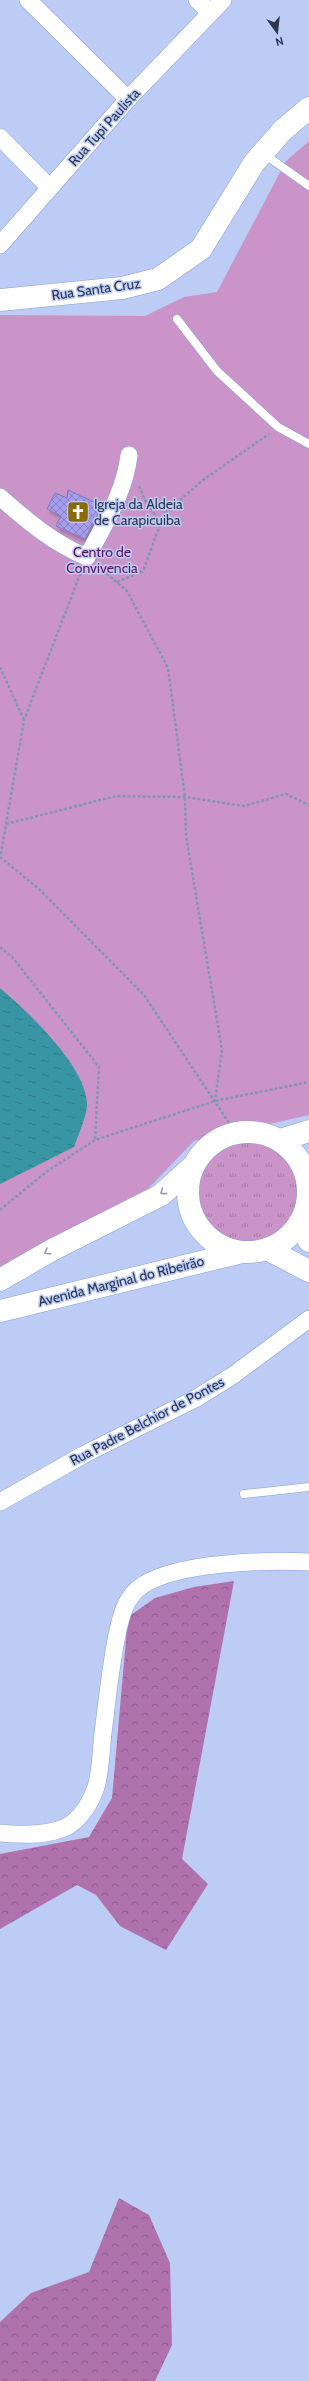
<svg xmlns="http://www.w3.org/2000/svg" width="309" height="2381" font-family="Cabin,sans-serif">
<defs>
<pattern id="grass-tufts" width="24" height="20" patternUnits="userSpaceOnUse"><rect width="24" height="20" fill="#cb94c8"/><path d="M3 7l-1-3M5 7V3M7 7l1-3M15 17l-1-3M17 17v-4M19 17l1-3" fill="none" stroke="#a57aa5"/></pattern>
<pattern id="forest-crowns" width="20" height="18" patternUnits="userSpaceOnUse"><rect width="20" height="18" fill="#b072ad"/><path d="M2 6a3 3 0 1 1 6 0M12 15a3 3 0 1 1 6 0" fill="none" stroke="#8f5e8f"/></pattern>
<pattern id="water-ripples" width="26" height="14" patternUnits="userSpaceOnUse"><rect width="26" height="14" fill="#3896a4"/><path d="M2 4q2-2 4 0t4 0M15 11q2-2 4 0t4 0" fill="none" stroke="#2f7b88"/></pattern>
<pattern id="building-cross-hatch" width="8" height="8" patternUnits="userSpaceOnUse"><rect width="8" height="8" fill="#a69eec"/><path d="M0 0l8 8M0 8l8-8" fill="none" stroke="#8782c2"/></pattern>
<filter id="shadow"><feDropShadow dx="3.5" dy="3.5" stdDeviation="2" flood-color="#0004"/></filter>
</defs>
<rect width="100%" height="100%" fill="#bcccf4"/>
<path fill="url(#grass-tufts)" d="M195 1191a52 52 0 1 1 104 0a52 52 0 1 1-104 0Z"/>
<path fill="url(#forest-crowns)" d="M234,1581l-52,278 26,25 -42,66 -46,-24 -24,-31 -19,-10 -77,44v-75l89,-17 23,-39 16,-181 27,-19 39,-11z
M119,2198l30,17 21,48 2,82 -17,36h-155v-59l31,-29 58,-21z"/>
<path fill="#cb94c8" d="M309,141v974l-115,26 -51,53 -143,74v-953l145,1 39,-19 33,-5 69,-131z"/>
<path fill="url(#water-ripples)" d="M0,988c28,24 85,77 87,115 1,10 -9,33 -13,44l-74,37z"/>
<path fill="url(#building-cross-hatch)" stroke="#817abc" filter="url(#shadow)" d="M68,490l34,16 -17,33 -29,-13 5,-10 -14,-7 8,-16 12,5z"/>
<g fill="none" stroke-linecap="round" stroke-linejoin="round">
<g stroke="#869edf" stroke-width="9">
<path id="lane" d="M264,154l45,32
M177,319l40,52 61,56 31,17
M244,1494l65,-7"/>
</g>
<g stroke="#869edf" stroke-width="18">
<path id="street" d="M28,0l100,99
M197,0l13,12
M0,137l50,51
M0,245l128,-146 95,-99
M0,497c26,23 54,47 87,60 17,-32 38,-65 42,-102
M0,1502l83,-47 112,-56 37,-23 77,-57
M0,1833c20,2 54,3 71,-9 12,-9 20,-22 25,-37 5,-17 5,-36 7,-54 4,-31 7,-62 13,-93 4,-20 8,-43 27,-55 36,-23 123,-25 166,-23"/>
</g>
<g stroke="#869edf" stroke-width="23">
<path id="secondary" d="M0,300l122,-12 36,-9 43,-30 53,-86 29,-33 26,-22
M188 1192a60 60 0 1 1 120 0a60 60 0 1 1-120 0Z
M280,1140l29,-9
M0,1280l52,-30 109,-55 31,-28
M0,1311l242,-59"/>
</g>
<g stroke="#869edf" stroke-width="23">
<path id="primary" d="M299,1223l10,18
M267,1249l42,22"/>
</g>
<path stroke="#8593b6" stroke-width="2.5" stroke-dasharray="3 2" stroke-linecap="butt" d="M139,486l6,14 16,23
M99,567l28,24 41,77 17,129 1,39 36,214 -7,51
M117,582l26,-11 21,-57 39,-34 66,-46
M0,667l24,53
M6,824l110,-28 69,1 59,9 42,-12 23,11
M0,857l40,33 104,105 91,137
M0,859l24,-139 57,-148
M0,947l13,11 86,109 -4,73
M0,1210l46,-38 49,-32 120,-39 94,-19"/>
<use href="#lane" stroke="#fff" stroke-width="8"/>
<use href="#street" stroke="#fff" stroke-width="17"/>
<use href="#secondary" stroke="#fff" stroke-width="22"/>
<use href="#primary" stroke="#fff" stroke-width="22"/>
</g>
<defs><path id="oneway-chevron" d="M-2-3.5L2.5 0L-2 3.5" fill="none" stroke-width="1.6" stroke-linecap="round" stroke-linejoin="round"/></defs>
<g stroke="#969aa8">
<use href="#oneway-chevron" transform="translate(163 1192) rotate(143)"/>
<use href="#oneway-chevron" transform="translate(47 1252) rotate(150)"/>
</g>
<defs>
<g id="church-square" transform="scale(1.15)"><rect x="-9" y="-9" width="18" height="18" rx="4" fill="#896a09" stroke="#bcccf4"/><path d="M-1.2-6h2.4v3.5h3.3v2.4h-3.3V6h-2.4V-.1h-3.3v-2.4h3.3Z" fill="#fff"/></g>
</defs>
<g fill-rule="evenodd">
<use href="#church-square" x="78" y="512"/>
</g>
<g text-anchor="middle" dominant-baseline="central" stroke-width="3" stroke-linejoin="round" paint-order="stroke">
<g font-size="14" fill="#2c3650" stroke="#bcccf4">
<text transform="translate(104 127) rotate(-48)">Rua Tupi Paulista</text>
<text transform="translate(96 289) rotate(-8)">Rua Santa Cruz</text>
<text transform="translate(121 1281) rotate(-14)">Avenida Marginal do Ribeirão</text>
<text transform="translate(147 1421) rotate(-28)">Rua Padre Belchior de Pontes</text>
</g>
<g font-size="14" fill="#2c3650" stroke="#bcccf4" text-anchor="start">
<text x="94" y="504">Igreja da Aldeia<tspan x="94" dy="16">de Carapicuiba</tspan></text>
</g>
<g font-size="14" fill="#5f125f" stroke="#bcccf4">
<text x="102" y="552">Centro de<tspan x="102" dy="16">Convivencia</tspan></text>
</g>
</g>
<g transform="translate(277 32) rotate(165)" stroke="#bcccf4" stroke-width="3" paint-order="stroke">
<path d="M0-3L7 15L0 10L-7 15Z" fill="#2c3650"/>
<text y="-6" font-size="11" font-weight="bold" text-anchor="middle" fill="#2c3650">N</text>
</g>
</svg>
